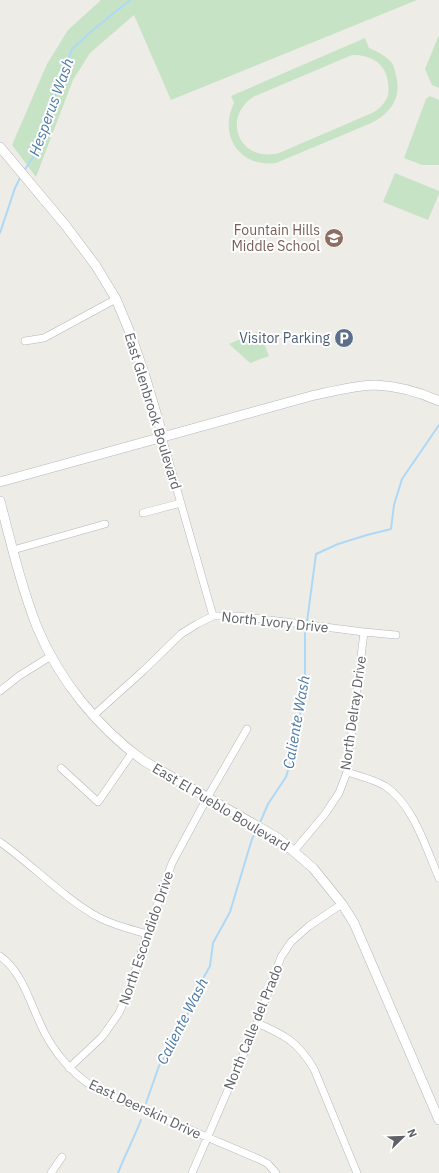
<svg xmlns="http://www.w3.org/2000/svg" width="439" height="1173" font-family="'IBM Plex Sans',sans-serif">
<rect width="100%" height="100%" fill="#eeece6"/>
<path fill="#c6e3c5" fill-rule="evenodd" d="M101,0h316l-246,100 -37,-85 -44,38 -17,27 -37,97 -24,-32 35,-81 21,-34z
M439,35v53l-7,-3 -7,-16z
M365,38l4,10c8,3 17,8 23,15 2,4 3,8 4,12 6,24 -6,39 -27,49l-93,39c-36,5 -58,-28 -42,-60l-3,-7zM352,55c17,-1 34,8 36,27 1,6 1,13 -2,18 -4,6 -8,10 -14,13l-93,40c-39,10 -58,-34 -26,-56z
M430,96l9,4v65h-17l-18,-7 22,-59z
M395,173l44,18v3l-11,26 -45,-18z
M259,331l10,25 -19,7 -21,-19z"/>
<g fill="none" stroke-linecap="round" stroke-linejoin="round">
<path stroke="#aed9f6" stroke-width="2" d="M24,171l9,-14 39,-108 21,-19 37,-30
M0,233l15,-45 6,-12
M307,622l9,-68 22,-10 29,-9 24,-6 3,-24 8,-26 37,-54
M259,825l9,-21 18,-27 8,-27 11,-65v-51l1,-7
M146,1103l13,-37 24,-39 12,-34 15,-27 3,-23 17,-31 22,-73 5,-10
M118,1173c7,-18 16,-35 23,-53"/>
<g stroke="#b3b6b9" stroke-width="8">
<path id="minor" d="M25,341l19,-3 72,-39
M162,437l51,179
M143,513l38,-10
M13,550l92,-26
M0,691l19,-15 32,-20
M94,715l49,-44 38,-37 16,-10 16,-8h25l126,16 32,3
M61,768l37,34 34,-49
M347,772c12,4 26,7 38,14 28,18 41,62 54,92
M0,842c33,23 62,55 98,75 15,8 32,12 49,17
M294,851l31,-37 14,-21 8,-21 17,-140
M0,956c21,15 29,43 39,65 13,31 37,59 67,73l155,66 7,4 8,9
M257,1023c28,12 41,19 57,46l43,104
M69,1068l33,-31 17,-24 11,-25 17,-54 25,-71 35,-65 40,-69
M51,1173l11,-16
M192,1173l65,-150 24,-66 10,-15 18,-16 33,-22"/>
</g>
<g stroke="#b3b6b9" stroke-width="10">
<path id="tertiary" d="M0,147l66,79 30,40 20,33 15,36 14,41 14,47 3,14
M0,482l311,-86c19,-4 45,-11 64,-11 23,1 44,7 64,16
M0,501c11,42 21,85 37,126 22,53 61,101 107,134l134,77 35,30 29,36 12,19 85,197"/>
</g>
<use href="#minor" stroke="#fff" stroke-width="7"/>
<use href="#tertiary" stroke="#fff" stroke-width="9"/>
</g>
<defs>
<g id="school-disc" transform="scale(1)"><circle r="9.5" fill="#8d6e63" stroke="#fff"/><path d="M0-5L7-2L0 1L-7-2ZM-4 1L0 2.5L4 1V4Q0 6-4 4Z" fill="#fff"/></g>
<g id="parking-disc" transform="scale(1)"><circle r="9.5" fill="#5c6f8a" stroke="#fff"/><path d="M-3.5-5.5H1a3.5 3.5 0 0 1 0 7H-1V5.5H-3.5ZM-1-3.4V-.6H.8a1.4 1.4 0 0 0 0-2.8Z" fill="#fff"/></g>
</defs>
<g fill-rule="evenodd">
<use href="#school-disc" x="334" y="238"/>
<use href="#parking-disc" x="344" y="338"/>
</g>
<g text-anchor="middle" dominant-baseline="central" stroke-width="4" stroke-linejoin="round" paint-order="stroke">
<g font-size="14" fill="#785e54" stroke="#fff" text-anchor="end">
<text x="320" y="230">Fountain Hills<tspan x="320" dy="16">Middle School</tspan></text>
</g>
<g font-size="14" fill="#4e5e75" stroke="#fff" text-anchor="end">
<text x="330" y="338">Visitor Parking</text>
</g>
<g font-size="14" fill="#5e6165" stroke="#fff">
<text transform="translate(153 411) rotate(73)">East Glenbrook Boulevard</text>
<text transform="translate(275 622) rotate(6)">North Ivory Drive</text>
<text transform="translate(353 713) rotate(-82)">North Delray Drive</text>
<text transform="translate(221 807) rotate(31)">East El Pueblo Boulevard</text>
<text transform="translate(146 938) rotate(-71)">North Escondido Drive</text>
<text transform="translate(253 1027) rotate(-68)">North Calle del Prado</text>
<text transform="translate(145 1109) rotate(25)">East Deerskin Drive</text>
</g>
<g font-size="15" font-style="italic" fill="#4c7aa7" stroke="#fff">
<text transform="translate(51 107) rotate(-70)">Hesperus Wash</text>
<text transform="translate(296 722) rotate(-80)">Caliente Wash</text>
<text transform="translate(182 1021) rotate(-63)">Caliente Wash</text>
</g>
</g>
<g transform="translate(403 1137) rotate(67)" stroke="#ffffff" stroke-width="3" paint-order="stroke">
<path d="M0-3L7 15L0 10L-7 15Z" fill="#5e6165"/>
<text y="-6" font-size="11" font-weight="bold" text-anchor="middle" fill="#5e6165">N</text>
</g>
</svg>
